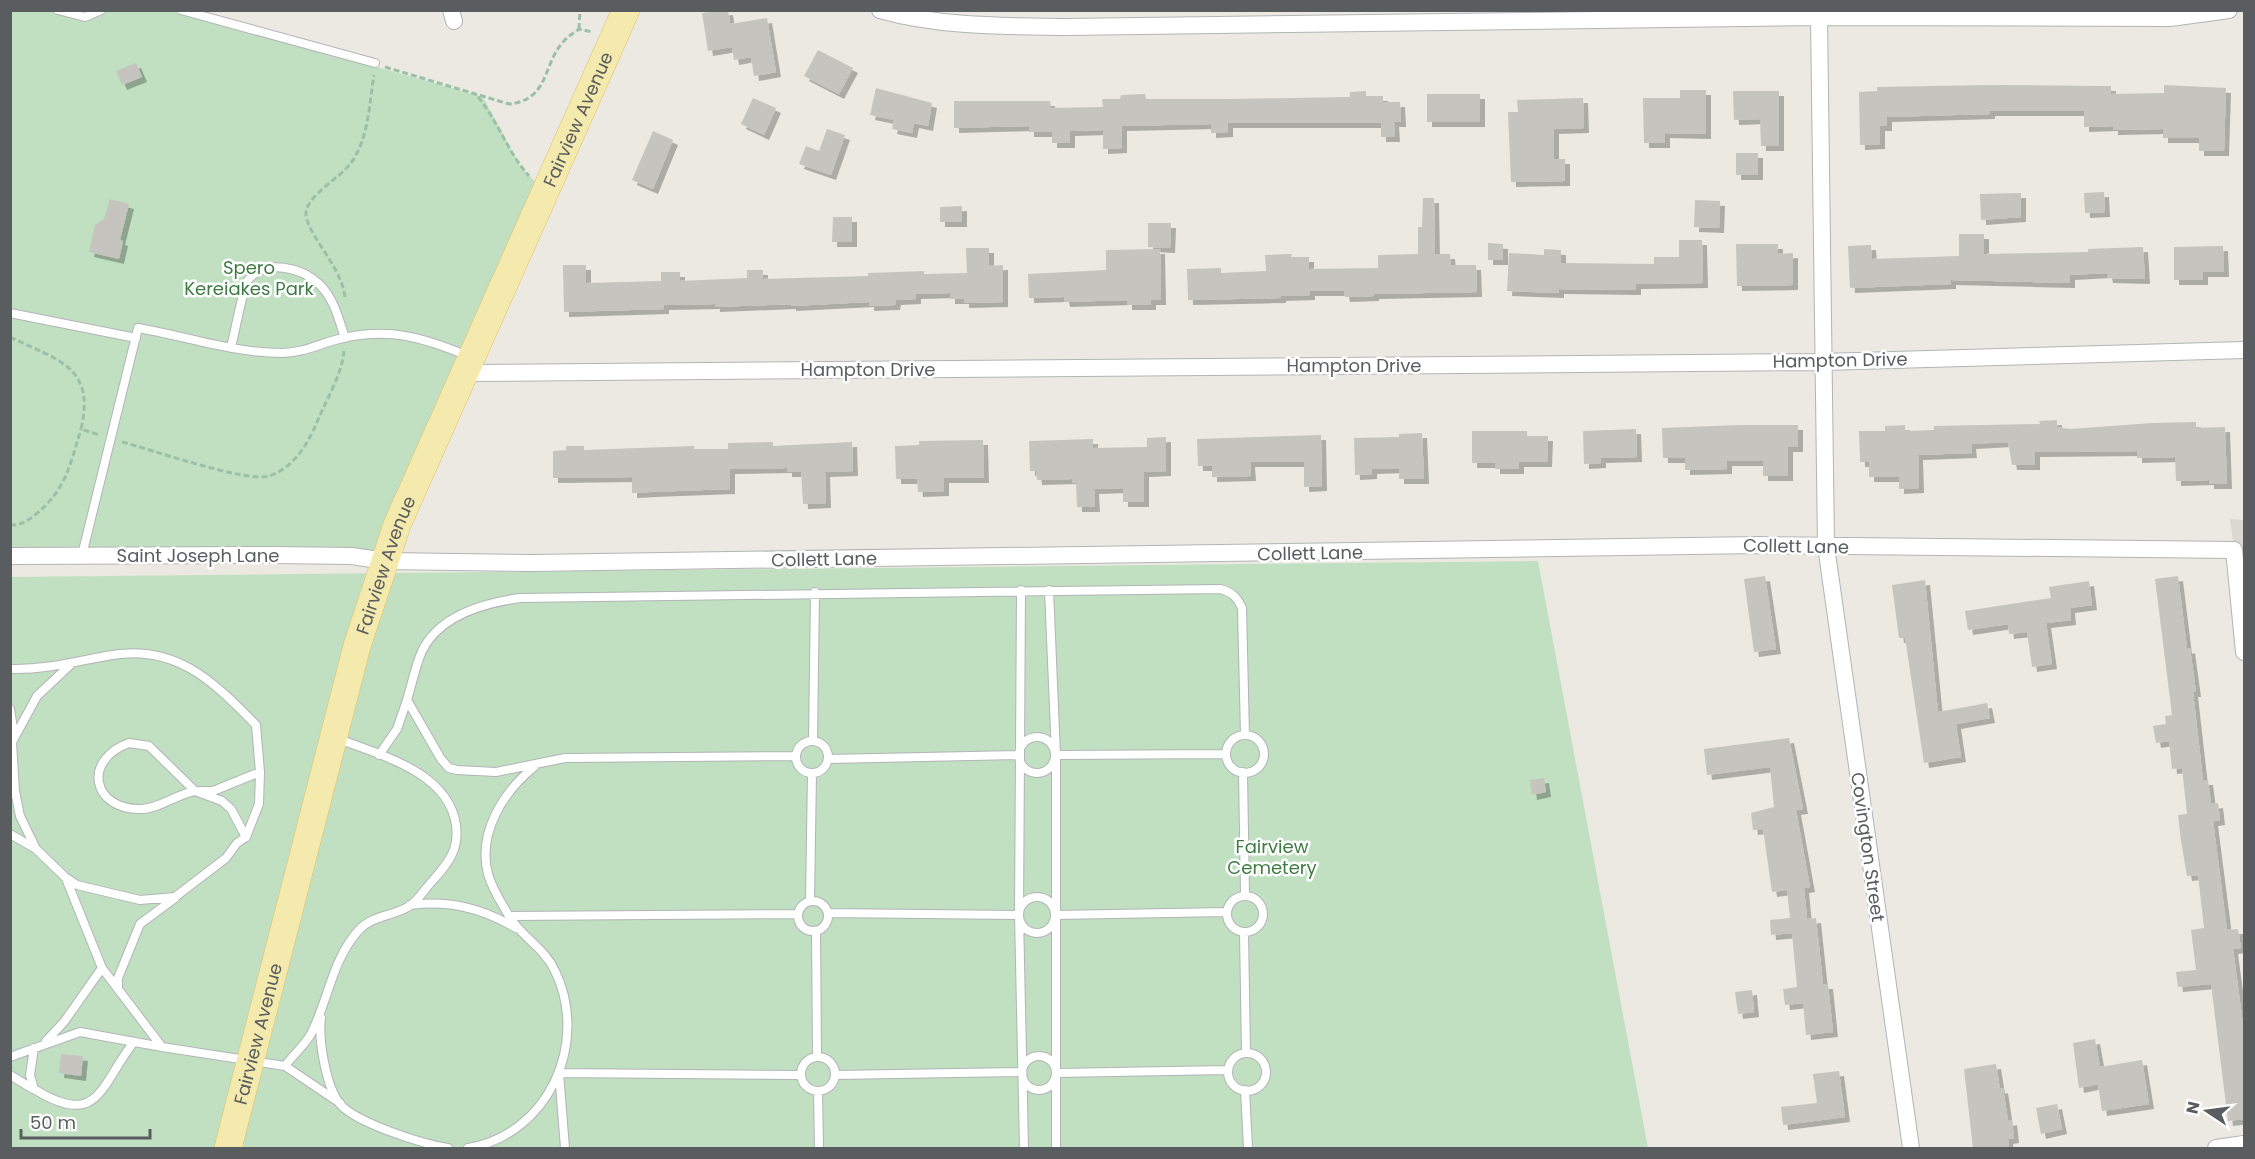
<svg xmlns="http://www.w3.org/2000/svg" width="2255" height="1159" font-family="Poppins,sans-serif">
<defs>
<filter id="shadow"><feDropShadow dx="5" dy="5" stdDeviation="0" flood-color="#0004"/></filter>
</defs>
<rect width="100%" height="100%" fill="#ebe9e1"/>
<path fill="#dad8d0" d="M2230,519l14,1v103l-10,-73z"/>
<path fill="#c1e0c1" d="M11,11h168l304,86 37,69 26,27 -161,368 -374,-6z
M1538,561l110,587h-1637v-571z"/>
<path fill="#c6c4be" filter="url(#shadow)" d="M728,10l2,14 37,-6 9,54 -22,4 -3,-19 -17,3 -2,-13 -24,4 -6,-38z
M818,50l35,18 -14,26 -35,-18z
M136,63l6,14 -20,8 -6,-14z
M1989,85l122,1v8l53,-1v-8l62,3 -2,63h-25v-13h-36v-9l-50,1v-4l-29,1v-16h-94v3l-103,3v9h-7v18l-20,1 -1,-53 18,-1v-4z
M876,88l56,15 -4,23 -14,-3 -2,10 -20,-4 2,-9 -24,-5z
M1680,90h26v44l-41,-1v10h-21l-1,-45h37z
M1366,91v5h17v6h17l1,20h-7l1,15h-14v-14h-153v9l-17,1v-9l-89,2v22l-19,1v-19l-33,1v12h-18v-11h-23v-6l-75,2v-27h96l1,7 52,-1 -1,-8h18l1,-4 24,-1 1,5h80l124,-2v-5z
M1733,91h46v55h-18l-1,-27 -26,1z
M1427,94h53v28h-53z
M753,98l23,10 -12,27 -23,-11z
M1583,98l1,30 -30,1v30h11v22l-54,1 -3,-70h10l-1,-12z
M827,129l18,6 -14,40 -32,-11 7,-18 13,5z
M653,131l20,9 -20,49 -21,-9z
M1736,153h22v22h-22z
M2104,192l1,20 -20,1 -1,-20z
M2021,193v24l-40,3 -1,-26z
M1423,198h11l1,56h15l1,11h25l1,27 -103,2v2l-29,1 -1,-6h-34v4l-29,1v2l-93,2 -1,-31 34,-1v5l45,-2 -1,-16 27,-1 -1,3h18v12l69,-1v-13l40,-1v-27h4z
M110,199l19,5 -9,36 3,1 -4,18 -30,-7 6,-27 9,-6z
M1695,200l25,1 -1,27 -25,-1z
M962,206v16h-22v-15z
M833,217h19v25h-20z
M1148,223h23l-1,25 -22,-1z
M1959,234h25v20l104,-2v-3l55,-2 2,32 -37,-1 -1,-5 -37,2v8l-119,-3v4l-101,4 -2,-42 23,-1 1,14 87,-3z
M1679,240h23l1,43 -67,1v6l-77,-1v4l-52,-2 2,-38 35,2v-6l17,1v13l93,1v-7h25z
M1488,243l15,1v16h-15z
M1736,244h42v10l15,-1v32l-56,1z
M2223,246l1,26h-21v8h-29v-33z
M966,248h23v18l14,-1v37l-39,1v-4h-14v-6l-34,1v5l-20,1 -1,5 -26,1v-4l-78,4v-2l-76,3v-3l-51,1v4l-100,3 -1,-47h23v18l75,-2v-9h19v9l67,-3v-8h16v9l105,-3v-3l56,-2v3l43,-1z
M1160,249l1,51h-10v5h-24v-5l-62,2 -1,-5 -35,1 -1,-24 78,-4v-20z
M2057,420v7l13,2 82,-6 44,-1v6l29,-1 2,57h-18v-4l-33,1 -1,-24 -38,1v-7l-102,1v13h-23l-4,-23 -37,2 1,9 -54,2 1,33 -20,1v-12h-30v-15h-9l-1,-31h26v-5l20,-1v6l29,-1v-4l106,-2 -1,-3z
M1740,425h58v22h-10v29h-25v-15h-36v8l-42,1v-12h-22l-1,-30z
M1636,429l1,28 -36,1v5l-17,1 -1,-33z
M1472,431h55v5h21l-1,26h-28v7h-24v-6h-23z
M1422,433l2,46h-25v-11l-27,1v5l-17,1 -1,-37 45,-1v-3z
M1321,435l1,51 -18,1v-25h-54l1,14 -39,1v-11h-14l-1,-27z
M1166,437v34l-22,1v30h-21v-14l-29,1 1,18h-18l-1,-24h-4v-4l-35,1 -1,-9h-6l-1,-30 64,-2v9l54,-1v-9z
M983,440l1,38h-40v13l-26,1 -1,-13h-21l-1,-33 24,-1v-4z
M773,442v4l79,-4 1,29 -28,1 1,31 -23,1 -2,-32h-14v-4l-57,1v20l-80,3 -18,1v-16l-79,1v-27l13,-1v-4h18v4l110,-4v3h34v-6z
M1765,576l11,73 -22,3 -10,-73z
M2178,576l9,73 3,-1 6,44h-3l10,88h5l3,24 7,-1 2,17 -7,1 14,109 11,-1 3,19 -8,1 11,83v87l-16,2 -17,-137 -33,3 -2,-15 20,-2 -5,-40 13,-2 -6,-53 -11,1 -6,-35 -3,-26 9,-1 -5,-46 -10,1 -3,-28 -13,2 -3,-17 13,-2 -1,-8 7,-1 -17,-136z
M1925,580l13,132 49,-9 3,15 -34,6 5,33 -37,6 -19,-125h-6l-7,-53z
M2089,581l3,24 -22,3 1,12 -25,3 6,41 -20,3 -5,-35 -18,2 -1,-10 -40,6 -3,-19 86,-13 -2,-11z
M1789,738l14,71 -7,1 14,77 -6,1 3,31 9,-1 7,66h5l5,48 -27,3 -3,-32 -18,2 -2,-16 14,-2 -5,-54 -21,2 -1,-15 20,-2 -3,-28 -15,2 -9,-63 -10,1 -2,-17 23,-6 -4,-40 -63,8 -3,-26z
M1544,778l2,14 -14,3 -2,-15z
M1752,990l2,22 -16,2 -3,-22z
M2095,1039l5,28 42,-7 7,44 -47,7 -4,-27 -19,4 -6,-45z
M61,1054l22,2 -2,20 -22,-3z
M1996,1064l4,25 3,-1 5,33 4,-1 2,18 -6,1 1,10h-36l-9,-80z
M1839,1071l6,46 -62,8 -2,-18 36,-4 -4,-29z
M2057,1104l5,25 -21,5 -5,-26z"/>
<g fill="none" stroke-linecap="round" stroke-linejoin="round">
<g stroke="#b2b4b7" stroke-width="10">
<path id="service" d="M58,10l27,7 16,-7
M181,10l194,53
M10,313l126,25
M231,347c4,-14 12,-60 17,-67 18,-22 54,-12 71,4 15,14 20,36 26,54
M82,555l56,-227c47,8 96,25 144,25 21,0 37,-9 57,-14 50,-12 83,-2 129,17
M1021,590l-2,325 5,233
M1049,590l7,165v393
M70,665l-33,31 -25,46 3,49 5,25 16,33 29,28 12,8 63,15 35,-3 51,-39 11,-15 9,-6 -15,-28 -9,-8 -27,-10
M10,669c34,1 64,-7 96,-13 68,-14 106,24 150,69l4,47 -47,19h-13
M10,709l4,26
M1226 754a19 19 0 1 1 38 0a19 19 0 1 1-38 0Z
M1019 755a18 18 0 1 1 36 0a18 18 0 1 1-36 0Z
M813,740l2,-148
M796 757a16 16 0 1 1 32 0a16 16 0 1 1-32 0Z
M129,743l20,3 46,45c-18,3 -36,18 -54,18 -49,1 -59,-49 -12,-66z
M379,755l18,-26 10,-29
M1056,755l170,-1
M795,756l-230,2 -69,14 -39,-2 -8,-2 -8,-9 -34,-59c5,-16 8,-33 15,-49 17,-35 62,-48 98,-53l700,-9c12,3 17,8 22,19l3,127
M828,759l191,-4
M534,767c-30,24 -57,66 -46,107 4,15 13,28 21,42l289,-2
M1243,772l2,123
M10,834l26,15
M246,837l13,-33 1,-32
M67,881l35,87 60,79 123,19 55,37
M1227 914a18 18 0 1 1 36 0a18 18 0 1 1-36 0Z
M1019 915a18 18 0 1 1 36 0a18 18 0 1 1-36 0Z
M810,900l2,-127
M798 916a15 15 0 1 1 30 0a15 15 0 1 1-30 0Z
M410,905c40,-5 71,3 106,23
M828,913l191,2
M1055,915l172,-3
M816,931l1,126
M1244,932l2,121
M118,989v-11l22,-54 35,-26
M321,1018c-3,21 5,69 19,86 16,19 83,40 108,44
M46,1041l18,-19 38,-54
M34,1048l-4,27 4,14c66,41 66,-5 100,-47
M1228 1072a19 19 0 1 1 38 0a19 19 0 1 1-38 0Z
M1022 1073a17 17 0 1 1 34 0a17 17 0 1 1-34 0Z
M10,1057l70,-25 82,15
M801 1074a17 17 0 1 1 34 0a17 17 0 1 1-34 0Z
M285,1066c8,-11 19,-20 26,-32 17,-33 21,-74 47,-103 15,-17 36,-14 53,-26 9,-7 16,-19 24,-27 15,-17 24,-30 21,-53 -8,-54 -77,-70 -120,-87
M1056,1073l172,-3
M10,1075l23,14
M835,1075l187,-3
M1245,1090l3,58
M818,1091l1,57
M468,1148c80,-13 122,-105 87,-177 -10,-23 -34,-34 -46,-55
M565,1148l-6,-75 242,2"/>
</g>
<g stroke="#b2b4b7" stroke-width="18">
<path id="minor" d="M451,10l3,11
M880,10c60,17 124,16 186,17l753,-10 351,1 59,-8
M1819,17l7,529 85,602
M464,373l1358,-11 422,-12
M10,556l263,-1 79,1 33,5 147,2 1227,-18 475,5 10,102
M2216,1148l28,-4"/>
</g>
<g stroke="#dfc067" stroke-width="28">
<g id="primary">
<path id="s1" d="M228,1148l129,-502 40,-121 229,-515"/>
</g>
</g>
<path stroke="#9bc0a7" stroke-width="3" stroke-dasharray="6 3" stroke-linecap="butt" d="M579,29l1,-19
M385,67l124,37c41,-4 33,-40 55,-63 4,-5 10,-8 15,-12l13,3
M478,97c20,24 30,56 51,79
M345,297c-4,-32 -38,-62 -39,-83 -1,-17 35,-37 45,-51 18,-25 18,-59 23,-88
M10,337c47,23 86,29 71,92l18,6
M122,442c28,7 124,41 147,34 27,-9 41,-36 51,-61 9,-20 22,-42 24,-64
M10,525c12,0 16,-3 25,-10 31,-25 35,-50 46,-86"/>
<use href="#service" stroke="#fff" stroke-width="8"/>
<use href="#minor" stroke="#fff" stroke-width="16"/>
<use href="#primary" stroke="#f4eaad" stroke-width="27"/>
</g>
<g text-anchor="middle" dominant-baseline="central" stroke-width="5" stroke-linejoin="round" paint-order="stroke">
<g font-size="18" fill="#5a5d60" stroke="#fff">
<text stroke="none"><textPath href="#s1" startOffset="1090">Fairview Avenue</textPath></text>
<text transform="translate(1840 360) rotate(-1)">Hampton Drive</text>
<text x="1354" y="365">Hampton Drive</text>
<text x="868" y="369">Hampton Drive</text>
<text transform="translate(1796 546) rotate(1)">Collett Lane</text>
<text transform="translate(1310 553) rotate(-1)">Collett Lane</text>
<text x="198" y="555">Saint Joseph Lane</text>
<text transform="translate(824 559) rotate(-1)">Collett Lane</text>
<text stroke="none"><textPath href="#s1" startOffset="604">Fairview Avenue</textPath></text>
<text transform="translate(1868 847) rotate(82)">Covington Street</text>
<text stroke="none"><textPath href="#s1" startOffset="118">Fairview Avenue</textPath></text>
</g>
<g font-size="18" fill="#3e7b42" stroke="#fff">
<text x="249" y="267">Spero<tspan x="249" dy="21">Kereiakes Park</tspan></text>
<text x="1272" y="846">Fairview<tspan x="1272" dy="21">Cemetery</tspan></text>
</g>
</g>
<rect width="2255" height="1159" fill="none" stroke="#5a5d60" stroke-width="24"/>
<g transform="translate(2207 1111) rotate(283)" stroke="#ffffff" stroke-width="4.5" paint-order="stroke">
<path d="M0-4.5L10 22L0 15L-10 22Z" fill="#5a5d60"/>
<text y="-9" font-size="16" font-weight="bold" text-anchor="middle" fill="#5a5d60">N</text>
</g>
<path d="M21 1129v9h129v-9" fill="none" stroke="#5a5d60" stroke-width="3"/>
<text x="30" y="1129" font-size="18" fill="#5a5d60" stroke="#ffffff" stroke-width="4.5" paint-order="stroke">50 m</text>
</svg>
